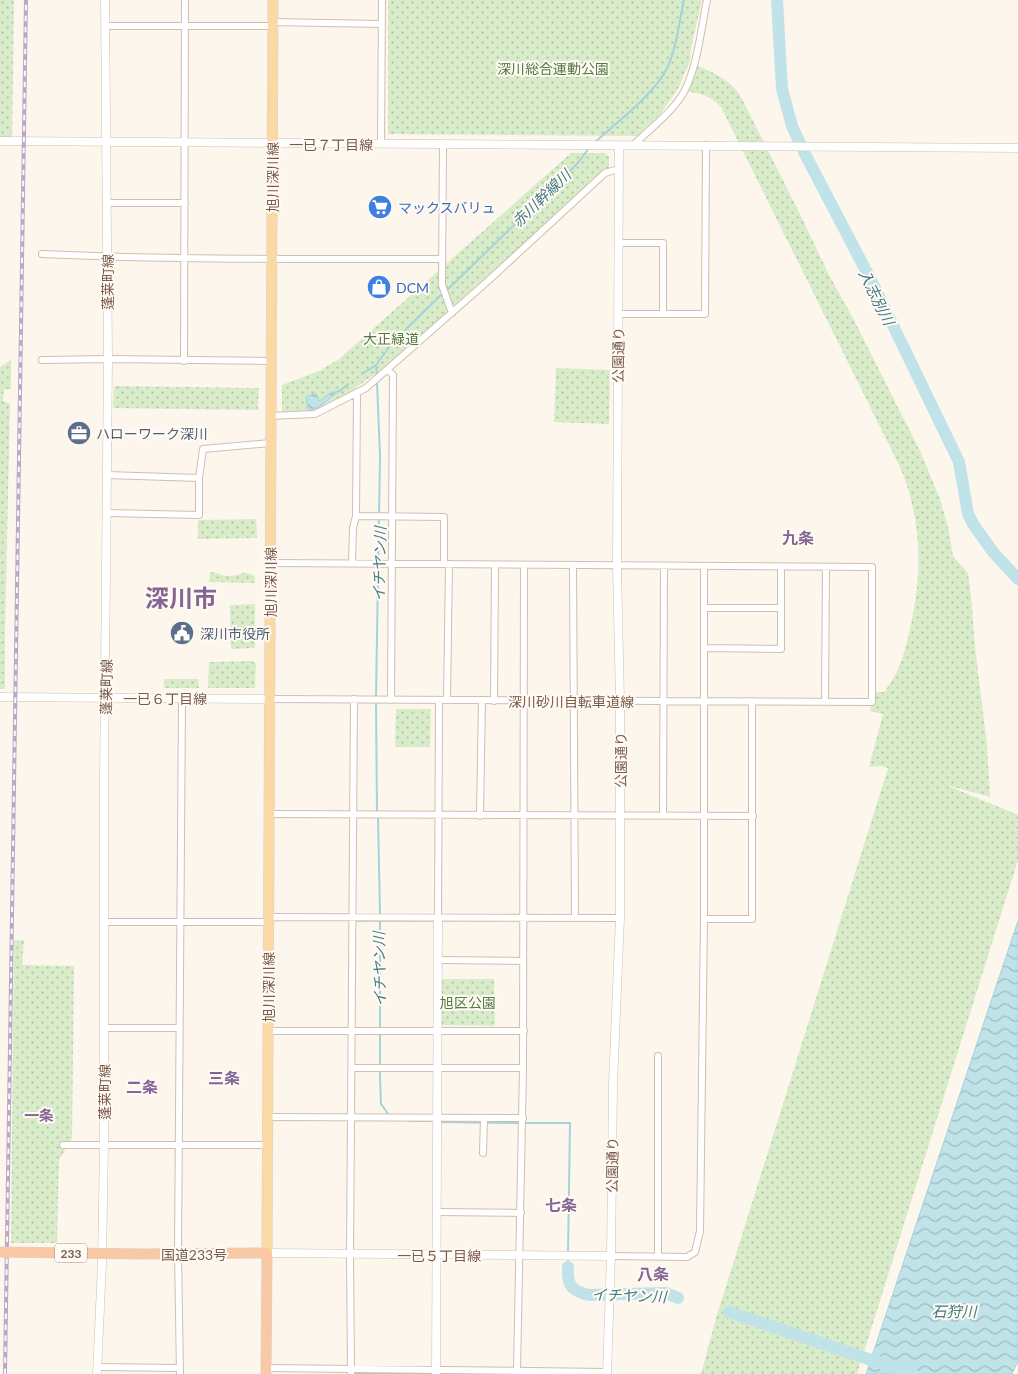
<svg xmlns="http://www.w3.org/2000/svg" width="1018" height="1374" font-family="Lato,'Noto Sans JP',sans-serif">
<defs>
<pattern id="grass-dots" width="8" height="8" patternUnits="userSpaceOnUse" patternTransform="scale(1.25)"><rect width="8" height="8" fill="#d8ecc9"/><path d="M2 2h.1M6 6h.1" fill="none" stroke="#b4c2a5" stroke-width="1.8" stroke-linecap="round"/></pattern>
<pattern id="water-waves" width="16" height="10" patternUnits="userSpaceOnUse" patternTransform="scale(1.25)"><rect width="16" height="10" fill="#bfe3e8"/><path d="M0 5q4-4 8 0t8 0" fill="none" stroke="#a0bbbe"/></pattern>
</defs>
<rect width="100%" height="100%" fill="#fdf6ec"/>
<path fill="url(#grass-dots)" d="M0,0h14l-2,142 -12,-1z
M388,0h314l-11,48 -1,13 -12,28 -19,27 -22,20 -249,-2z
M694,64c17,8 35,14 46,31l61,121 28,59 25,45 67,133 19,46 8,28 5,29 15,17 3,23 4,51 12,98 3,52 -44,-12 72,30v45l-161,514h-156l15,-56 172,-550 -7,-2 -12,1 14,-53 -13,-3 4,-19h11c4,-8 10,-15 13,-23 6,-13 9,-27 12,-41 13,-54 12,-109 -10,-161l-179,-360c-11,-12 -22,-14 -37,-16z
M571,153h33l5,3v12l-224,199 -37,26 -32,19h-34v-27l37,-14 20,-12z
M11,360v29l-7,1 -1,11 7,3 -5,229v56h-5v-322z
M556,368l54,2 -1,54 -55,-2z
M114,386l145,2 -1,22 -145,-2z
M256,519l1,19 -59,1v-19z
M210,572c7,0 13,5 21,4 13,-1 8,-7 24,0v7l-46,-1z
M255,604v44l-24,1 -1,-44z
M251,661l5,2 -1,25h-47l1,-26z
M164,679h34l1,9h-35z
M396,709h35l-1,38h-35z
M14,940h10l-2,25 52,1 -2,172 -13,22 -2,83h-46z
M442,979h52l1,47 -53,-1z"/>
<path fill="url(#water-waves)" stroke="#a5d3da" d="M332,392l3,2 -16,13 -9,3 -2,-2 -2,-11 10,-4 3,8z
M1018,921v440l-6,13h-146z"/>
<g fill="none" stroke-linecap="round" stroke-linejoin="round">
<path stroke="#a5d3da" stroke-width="2" d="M594,143c22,-20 61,-49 73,-75 10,-21 12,-46 17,-68
M446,291l131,-127 12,-16
M376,365l1,12
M362,374l14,-9 17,-23 49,-48
M332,394l9,-4 7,-6
M376,697l4,-241 -3,-74
M376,702l1,110
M378,817l2,97
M380,919v159l1,26 8,11
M410,1121h25
M439,1122l81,1
M524,1123h46l-2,129
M568,1257v10"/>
<path stroke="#bfe3e8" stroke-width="12" d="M777,0l5,89 10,37 13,28 68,130 86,178 9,52 5,10 20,28 25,27
M568,1267c-1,18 3,24 21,28l77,-2 12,5
M729,1312l184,62"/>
<g stroke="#d1beb0" stroke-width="8">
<path id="minor" d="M272,22l110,2
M105,26h167
M381,144l1,-144
M443,144l-1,141 10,28
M632,146c16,-15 43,-36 53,-56 13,-27 16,-61 22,-90
M106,203h79
M619,243h44v71
M42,254c133,6 267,5 400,5
M619,314h86l1,-169
M42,360l66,-1 163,2
M184,361l1,-361
M388,370l5,5 -2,325
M270,416l45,-2 51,-26 123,-108 116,-107 14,-4
M107,475l92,3 4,-29 67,-6
M107,513l92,2v-37
M356,516l88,1v47
M352,563l1,-35 3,-12 1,-124
M573,566l2,352
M704,608h77
M704,648l77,1v-82
M270,699l602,3v-135l-602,-4
M447,700l2,-136
M494,701l1,-136
M825,702l1,-135
M269,814l484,2
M663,815l1,-249
M480,816l2,-116
M268,917l352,1
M438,918l1,-218
M704,919h48v-218
M105,922h163
M438,960l84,1
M104,1028h75
M268,1031h256
M352,1068h171
M267,1117l256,1
M63,1145h205
M483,1153l1,-35
M436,1212l85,1
M611,1256l76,1 8,-5 5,-21 4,-312v-353
M658,1256v-200
M97,1367l83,1
M266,1368l341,4
M517,1371l6,-303 1,-503
M180,1374l-2,-121 4,-554
M351,1374l-1,-120 4,-555"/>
</g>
<g stroke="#d1beb0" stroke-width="9">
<path id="tertiary" d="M0,141l1018,7
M0,697l270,2
M267,1253l344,3
M97,1374l5,-111 2,-118v-364l4,-422 -3,-359
M436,1374l2,-456
M607,1374l4,-118 2,-172 7,-166v-217l-3,-135 2,-420"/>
</g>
<g stroke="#dad1cd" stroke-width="11">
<path id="primary" d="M267,1253l6,-1253"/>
</g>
<g stroke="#dad1cd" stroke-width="11">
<path id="trunk" d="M142,1254l125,-1 -1,121"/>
</g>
<use href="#minor" stroke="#fff" stroke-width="6"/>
<use href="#tertiary" stroke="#fff" stroke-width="8"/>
<use href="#primary" stroke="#fbd9a5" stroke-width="10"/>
<use href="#trunk" stroke="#f9c8a4" stroke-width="10"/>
<g stroke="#b9a8c9" stroke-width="4">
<path id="rail" d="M5,1374l21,-1374"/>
</g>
<use href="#rail" stroke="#fffaf3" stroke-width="2" stroke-dasharray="5.5" stroke-linecap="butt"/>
<g stroke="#dad1cd" stroke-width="11" stroke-linecap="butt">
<path id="trunk-bridge" d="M0,1252l142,2"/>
</g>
<use href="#trunk-bridge" stroke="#f9c8a4" stroke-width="10"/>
</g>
<defs>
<g id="supermarket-disc" transform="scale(1.25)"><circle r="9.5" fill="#3f7fe0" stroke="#fffaf3"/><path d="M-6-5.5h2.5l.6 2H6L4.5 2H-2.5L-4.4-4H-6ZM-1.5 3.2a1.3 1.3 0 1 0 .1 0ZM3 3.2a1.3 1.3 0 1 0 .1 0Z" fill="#fff"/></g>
<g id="shop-disc" transform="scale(1.25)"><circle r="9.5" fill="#3f7fe0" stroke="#fffaf3"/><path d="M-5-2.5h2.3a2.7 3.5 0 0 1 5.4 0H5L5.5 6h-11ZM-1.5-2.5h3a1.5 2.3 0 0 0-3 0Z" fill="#fff"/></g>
<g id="office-disc" transform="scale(1.25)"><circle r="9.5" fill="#5c6f8a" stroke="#fffaf3"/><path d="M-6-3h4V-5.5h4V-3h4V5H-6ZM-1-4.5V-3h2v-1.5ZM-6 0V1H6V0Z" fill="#fff"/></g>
<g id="civic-disc" transform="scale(1.25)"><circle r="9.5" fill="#5c6f8a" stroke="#fffaf3"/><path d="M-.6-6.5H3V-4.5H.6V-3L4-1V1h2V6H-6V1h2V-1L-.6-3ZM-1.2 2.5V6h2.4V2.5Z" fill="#fff"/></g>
</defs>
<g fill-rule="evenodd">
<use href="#supermarket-disc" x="380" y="207"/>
<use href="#shop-disc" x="379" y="287"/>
<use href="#office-disc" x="79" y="433"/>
<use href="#civic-disc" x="182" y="633"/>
</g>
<g text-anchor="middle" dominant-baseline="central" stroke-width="4" stroke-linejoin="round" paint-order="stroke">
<rect fill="#fffaf3" stroke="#a28b7f" stroke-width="1" x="55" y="1243.5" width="32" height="19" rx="4"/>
<g font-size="12" font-weight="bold" fill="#7a5c4d">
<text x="71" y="1253">233</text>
</g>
<g font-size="14" fill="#537a41" stroke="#fffaf3">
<text x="553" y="68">深川総合運動公園</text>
<text x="391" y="338">大正緑道</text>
<text x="468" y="1002">旭区公園</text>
</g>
<g font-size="14" fill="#7a5c4d" stroke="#fffaf3">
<text x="331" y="144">一已７丁目線</text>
<text transform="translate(272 177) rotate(-90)">旭川深川線</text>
<text transform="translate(107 282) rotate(-90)">蓬莱町線</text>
<text transform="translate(618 355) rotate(-89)">公園通り</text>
<text transform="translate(270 582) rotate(-90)">旭川深川線</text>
<text transform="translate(106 687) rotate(-89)">蓬莱町線</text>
<text x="165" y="698">一已６丁目線</text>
<text x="571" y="701">深川砂川自転車道線</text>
<text transform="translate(620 760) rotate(-90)">公園通り</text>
<text transform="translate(268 987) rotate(-90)">旭川深川線</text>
<text transform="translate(104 1092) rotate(-90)">蓬莱町線</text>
<text transform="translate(612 1165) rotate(-89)">公園通り</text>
<text x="194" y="1254">国道233号</text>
<text x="439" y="1255">一已５丁目線</text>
</g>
<g font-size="14" fill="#366cbe" stroke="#fffaf3" text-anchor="start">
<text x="398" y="207">マックスバリュ</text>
<text x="396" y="287">DCM</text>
</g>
<g font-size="14" fill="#4e5e75" stroke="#fffaf3" text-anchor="start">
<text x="96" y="433">ハローワーク深川</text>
<text x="200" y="633">深川市役所</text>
</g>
<g font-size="15" font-style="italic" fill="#437c86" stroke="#fffaf3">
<text transform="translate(541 198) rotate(-44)">赤川幹線川</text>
<text transform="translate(877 297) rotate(64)">入志別川</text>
<text transform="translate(379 564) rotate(-89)">イチヤン川</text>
<text transform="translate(379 969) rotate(-91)">イチヤン川</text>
<text transform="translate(629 1295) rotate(2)">イチヤン川</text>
<text x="954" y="1311">石狩川</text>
</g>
<g font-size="15" font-weight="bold" fill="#846695" stroke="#fffaf3">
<text x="39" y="1115">一条</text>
</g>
<g font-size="16" font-weight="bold" fill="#846695" stroke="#fffaf3">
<text x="798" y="537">九条</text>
<text x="224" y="1077">三条</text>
<text x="142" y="1086">二条</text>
<text x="561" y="1204">七条</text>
<text x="653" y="1273">八条</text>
</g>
<g font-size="24" font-weight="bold" fill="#846695" stroke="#fffaf3">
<text x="181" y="597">深川市</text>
</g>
</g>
</svg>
